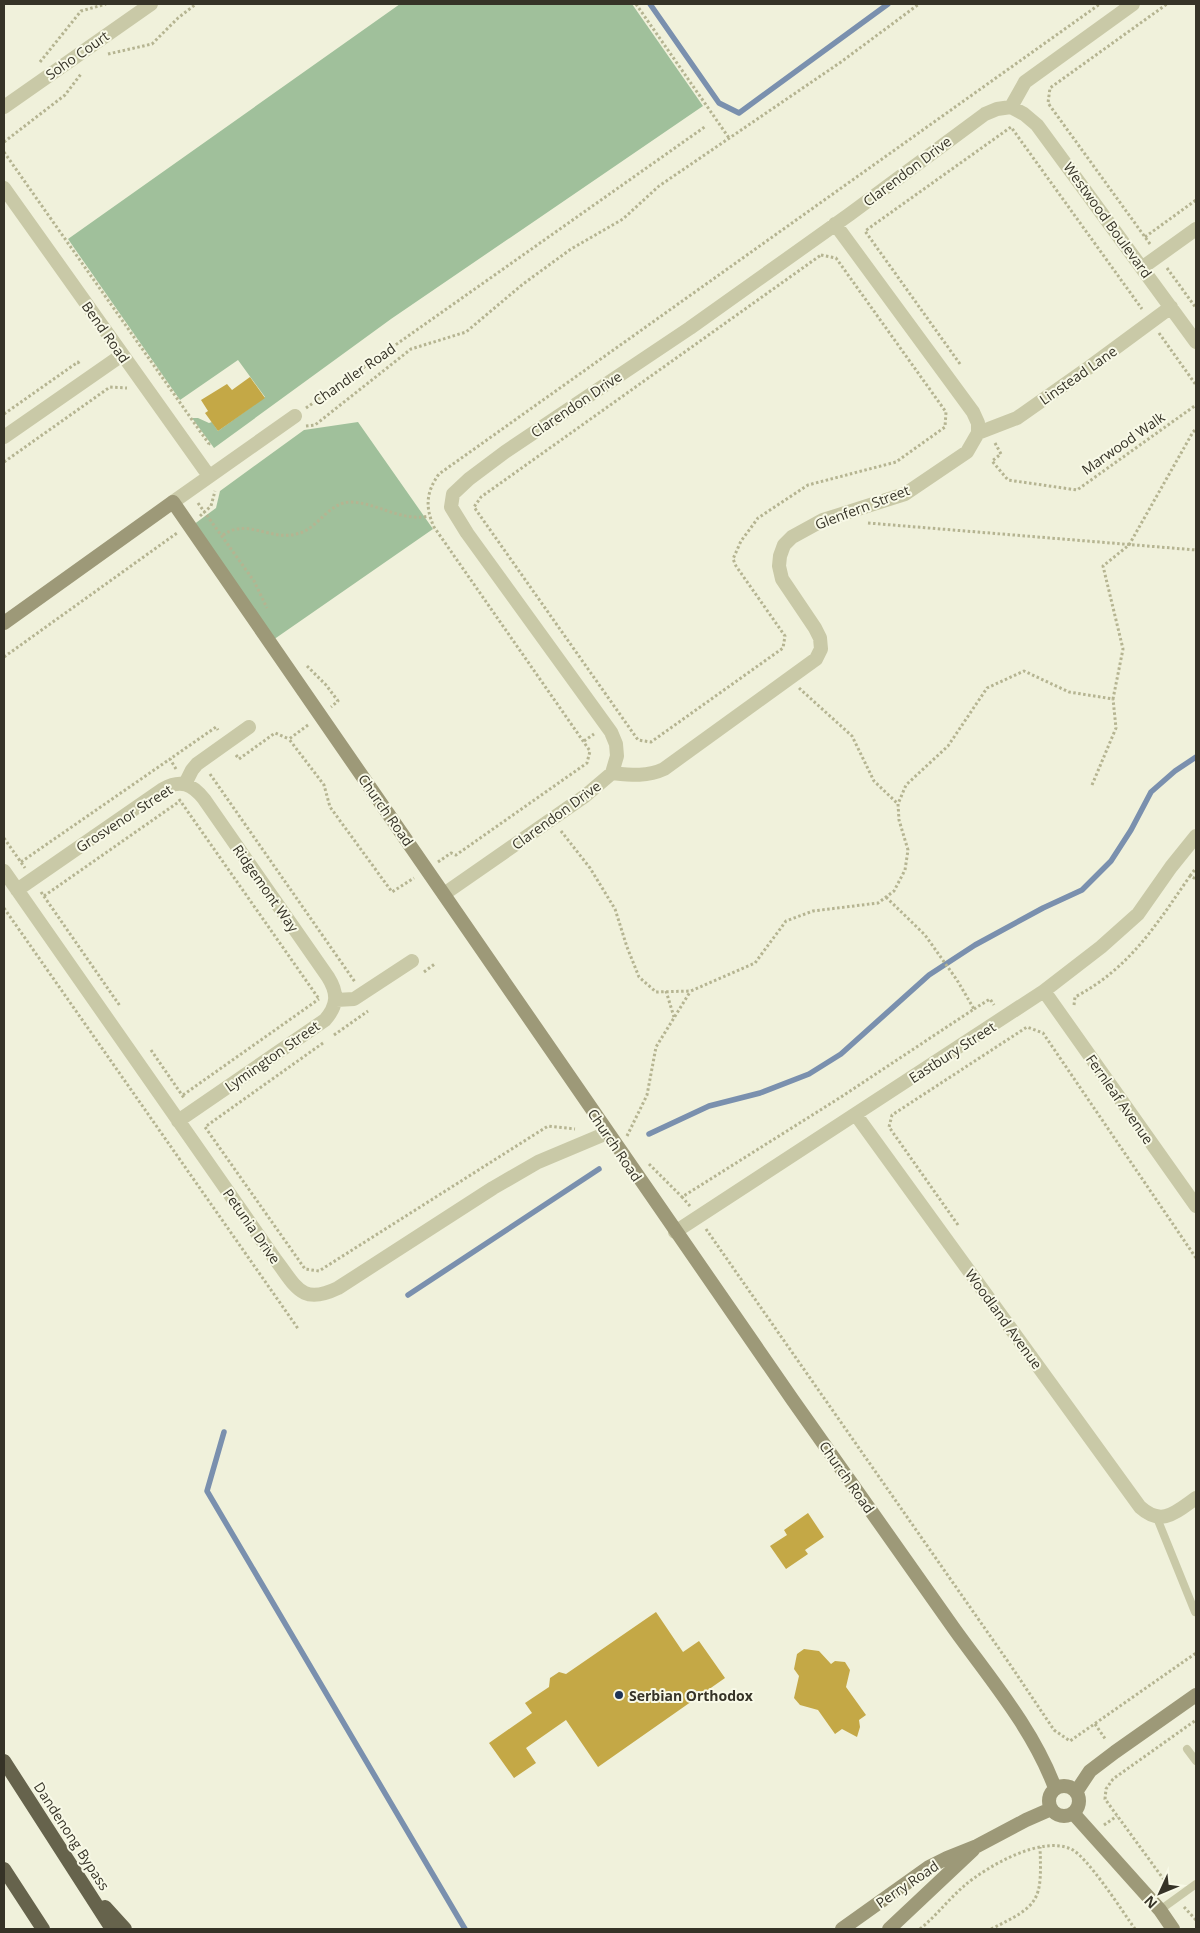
<svg xmlns="http://www.w3.org/2000/svg" width="1200" height="1933" font-family="'Open Sans',sans-serif">
<rect width="100%" height="100%" fill="#f0f1db"/>
<path fill="#a0c09b" d="M400,4h232l71,102 -312,213 -177,129 -22,-30h6l11,5 3,-1 6,9 47,-34 -27,-37 -58,40 -112,-161z
M358,422l75,107 -160,111 -80,-115 23,-17 4,-17 84,-61z"/>
<g fill="none" stroke-linecap="round" stroke-linejoin="round">
<path stroke="#7a90ae" stroke-width="5.5" d="M650,4l69,99 20,10 149,-109
M649,1134l60,-28 51,-13 49,-19 32,-20 88,-79 46,-30 68,-37 39,-18 29,-29 20,-31 20,-38 24,-21 21,-14
M408,1295l191,-126
M224,1432l-17,59 258,438"/>
</g>
<path fill="#c4a846" d="M250,377l15,21 -47,33 -13,-18 3,-2 -7,-11 26,-16 5,6z
M808,1513l16,24 -19,13 3,4 -22,15 -16,-23 17,-11 -3,-5z
M656,1612l27,40 16,-11 26,37 -127,89 -32,-47 -40,28 10,15 -22,15 -25,-35 43,-30 -7,-10 24,-16 1,-9 9,-6 7,2z
M804,1649l15,2 12,13 4,-3 10,1 5,8 -4,17 20,28 -7,5 1,7 -3,10 -15,-8 -7,5 -17,-24 -18,-5 -6,-7 5,-22 -5,-7 3,-15z"/>
<g fill="none" stroke-linecap="round" stroke-linejoin="round">
<path stroke="#b5b491" stroke-width="3" stroke-dasharray="2.5 2.5" stroke-linecap="butt" d="M636,4l93,134
M108,54l44,-10 26,-26 18,-14
M40,62l41,-51 25,-7
M4,142l61,-47 16,-21
M4,152l205,292 -2,2
M1145,237l51,-37
M1150,244l-102,-141 2,-15 117,-84
M821,255l15,3 110,154 -1,15 -49,35 -88,23 -50,33 -17,23 -8,18 3,7 49,70 -2,12 -132,94 -13,-2 -164,-233 7,-10z
M1167,268l29,40
M1159,333l37,52
M960,364l-95,-133 146,-104 131,182
M306,408l400,-282
M4,414l74,-52 2,3
M306,426l9,-1 96,-76 55,-17 57,-48 48,-35 52,-30 36,-33 182,-124 78,-58
M995,443l6,11 -9,7 16,19 69,10 119,-85
M4,462l106,-75 17,1
M198,503l56,78 13,27
M200,516l11,-10 4,-15
M868,523l328,27
M223,535c26,-18 48,8 77,-2 19,-6 29,-31 51,-31 27,1 50,20 78,14
M4,657l173,-124
M307,666l19,19 12,16 -7,6
M799,688l53,48 22,45 24,23
M308,725l-19,14 35,46 6,22 62,85 22,-14
M584,741l10,-7
M236,755l3,4 36,-26 14,6
M176,769l-6,-10 46,-32 2,3
M210,774l145,208
M1092,785l24,-57 -3,-29
M179,799l140,200
M561,831l29,37 25,41 12,38 12,30 17,15 35,-1 64,-28 31,-42 27,-10 65,-8 16,-12 11,-21 3,-20 -9,-30 -1,-16 8,-19 42,-39 39,-58 37,-17 45,21 44,7 10,-50 -20,-83 26,-21 64,-113 3,-3
M4,838l21,30
M21,862l149,-103
M438,862l13,-9 5,2 131,-92 3,-12 -156,-224c-9,-20 -8,-35 5,-53l661,-470
M1190,876l6,-8
M41,892l79,114
M44,896l136,-95
M4,908l295,422
M424,972l12,-9
M666,991l8,26
M1074,1005l1,-8c55,-29 81,-72 115,-121l6,3
M974,1009l16,-10 4,6
M334,1035l34,-24
M323,1043l-118,84 100,142 14,2 229,-145 27,3
M151,1050l33,48
M183,1095l136,-96
M627,1136l20,-41 9,-48 34,-55
M649,1164l33,33
M690,1206l-8,-9 159,-100 133,-88 -17,-29 -32,-45 -39,-38
M958,1225l-69,-98 3,-12 135,-88 16,6 153,225
M706,1229l303,434 45,67 16,11 126,-88
M1095,1724l11,16
M1104,1825l13,-9
M1170,1888l-65,-89 1,-10 7,-10 83,-59
M1184,1907l12,13
M920,1929c16,-13 28,-29 44,-43 22,-19 77,-51 107,-37 16,7 52,63 64,80
M991,1929c49,-24 51,-28 49,-82"/>
<path stroke="#c9c9a7" stroke-width="8" d="M1157,1518l38,94
M1187,1749l9,12
M1160,1910l36,-26"/>
<path stroke="#c9c9a7" stroke-width="14" d="M4,107l147,-103
M1011,107l13,7 13,11 159,217
M1011,107l14,-25 108,-78
M4,188l205,288
M1143,267l53,-38
M978,433l39,-15 74,-52 80,-59
M4,437l118,-82
M173,502l122,-86
M612,773c19,2 35,4 52,-4l152,-110 5,-10 -1,-11 -5,-10 -33,-49 -3,-13 1,-10 4,-11 8,-8 31,-17 82,-26 62,-42 11,-19v-10l-5,-11 -138,-188
M185,784l7,-14 5,-6 52,-37
M4,871l271,388c21,27 26,47 63,29l155,-100 45,-26 69,-29
M17,890l146,-101c18,-10 29,-5 41,10l124,178c10,16 10,28 -3,43l-147,101
M444,894l141,-98 27,-23 5,-17 -1,-12 -5,-12 -144,-199 -16,-26 2,-13 16,-15 36,-27 185,-124 160,-114 135,-100 12,-5 14,-2
M1044,991l152,215
M336,1000l18,-1 58,-38
M856,1115l284,392c22,20 36,5 56,-9
M675,1232l369,-241 57,-44 37,-33 33,-47 25,-31"/>
<path stroke="#9d9978" stroke-width="14" d="M4,623l169,-121c206,299 411,599 619,897 54,77 108,154 163,231 36,50 78,99 100,158
M1049 1801a15 15 0 1 1 30 0a15 15 0 1 1-30 0Z
M1076,1792l14,-21 25,-19 81,-57
M1073,1813l87,97 13,19
M842,1929l87,-62 18,-9 30,-12 49,-26 25,-11
M889,1929l84,-79"/>
<path stroke="#66634c" stroke-width="14" d="M4,1761l108,168
M4,1869l39,60
M105,1907l20,22"/>
</g>
<circle fill="#1e3456" stroke="#f8f9e7" stroke-width="2" cx="619" cy="1695" r="5"/>
<g text-anchor="middle" dominant-baseline="central" stroke-width="4" stroke-linejoin="round" paint-order="stroke">
<g font-size="14" fill="#363327" stroke="#f8f9e7">
<text transform="translate(77 55) rotate(-35)">Soho Court</text>
<text transform="translate(907 171) rotate(-37)">Clarendon Drive</text>
<text transform="translate(1108 220) rotate(54)">Westwood Boulevard</text>
<text transform="translate(106 332) rotate(55)">Bend Road</text>
<text transform="translate(354 374) rotate(-35)">Chandler Road</text>
<text transform="translate(1078 375) rotate(-35)">Linstead Lane</text>
<text transform="translate(576 404) rotate(-34)">Clarendon Drive</text>
<text transform="translate(1123 443) rotate(-35)">Marwood Walk</text>
<text transform="translate(862 507) rotate(-21)">Glenfern Street</text>
<text transform="translate(386 810) rotate(55)">Church Road</text>
<text transform="translate(556 815) rotate(-36)">Clarendon Drive</text>
<text transform="translate(124 818) rotate(-33)">Grosvenor Street</text>
<text transform="translate(266 888) rotate(55)">Ridgemont Way</text>
<text transform="translate(952 1052) rotate(-33)">Eastbury Street</text>
<text transform="translate(272 1056) rotate(-35)">Lymington Street</text>
<text transform="translate(1120 1099) rotate(55)">Fernleaf Avenue</text>
<text transform="translate(615 1145) rotate(56)">Church Road</text>
<text transform="translate(252 1226) rotate(55)">Petunia Drive</text>
<text transform="translate(1004 1319) rotate(54)">Woodland Avenue</text>
<text transform="translate(847 1477) rotate(55)">Church Road</text>
<text transform="translate(72 1836) rotate(57)">Dandenong Bypass</text>
<text transform="translate(907 1884) rotate(-34)">Perry Road</text>
</g>
<g font-size="14" font-weight="bold" fill="#363327" stroke="#f8f9e7" text-anchor="start">
<text x="629" y="1695">Serbian Orthodox</text>
</g>
</g>
<rect width="1200" height="1933" fill="none" stroke="#363327" stroke-width="10"/>
<g transform="translate(1160 1893) rotate(226)" stroke="#f8f9e7" stroke-width="4" paint-order="stroke">
<path d="M0-4L9 19L0 12L-9 19Z" fill="#363327"/>
<text y="-8" font-size="14" font-weight="bold" text-anchor="middle" fill="#363327">N</text>
</g>
</svg>
